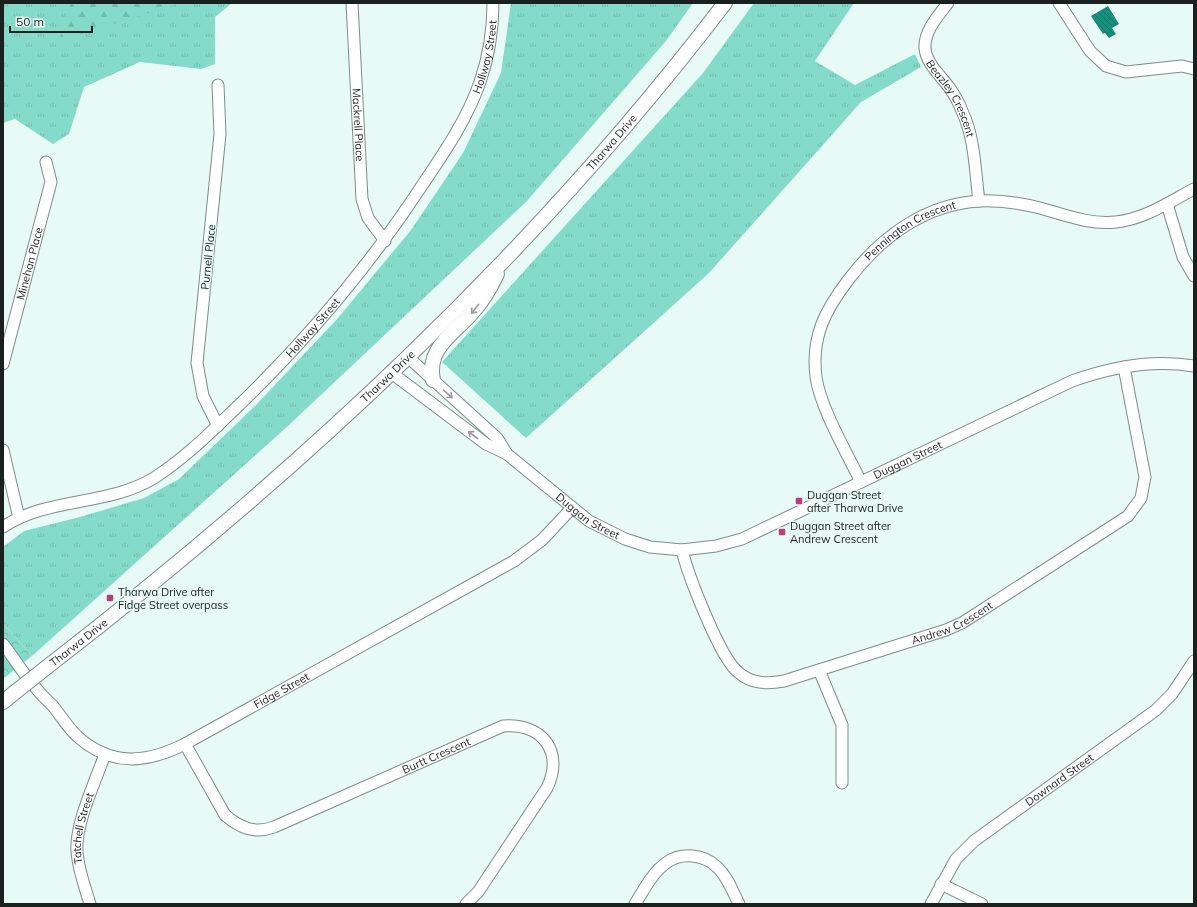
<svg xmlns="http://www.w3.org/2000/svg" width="1197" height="907" font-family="Mulish,sans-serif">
<defs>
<pattern id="grass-tufts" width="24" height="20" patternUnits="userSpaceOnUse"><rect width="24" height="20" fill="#85dbc9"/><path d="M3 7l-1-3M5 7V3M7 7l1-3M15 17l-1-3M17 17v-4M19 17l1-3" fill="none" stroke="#72bcac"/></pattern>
<pattern id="forest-firs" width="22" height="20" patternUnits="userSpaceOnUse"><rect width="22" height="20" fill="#85dbc9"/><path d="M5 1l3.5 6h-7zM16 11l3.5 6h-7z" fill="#72bcac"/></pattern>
<pattern id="park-crowns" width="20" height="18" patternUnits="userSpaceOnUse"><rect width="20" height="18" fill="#85dbc9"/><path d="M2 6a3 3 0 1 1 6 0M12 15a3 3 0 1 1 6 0" fill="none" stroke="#72bcac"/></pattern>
<pattern id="building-back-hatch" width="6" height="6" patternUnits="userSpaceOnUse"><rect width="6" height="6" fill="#18907e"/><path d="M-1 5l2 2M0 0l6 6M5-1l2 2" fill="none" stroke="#157567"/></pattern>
</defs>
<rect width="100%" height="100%" fill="#e8faf5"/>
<path fill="url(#grass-tufts)" d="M3,3h229l-17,14v47l-14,5 -61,-7 -56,25 -15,47 -16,10 -38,-25 -12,4z
M511,3h182l-27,38 -140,161 -237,223 -257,231 -29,-33v-76l21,-16 56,-14 64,-19 35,-19 78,-75 81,-86 73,-88 52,-77 38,-80z
M754,3h100l-39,58 40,24 60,-31 6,13 -60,35 -152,171 -183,165 -84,-76 261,-289z"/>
<path fill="url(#forest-firs)" d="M71,3h109l-121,38z"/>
<path fill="url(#park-crowns)" d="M3,623l29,33 -29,23z"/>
<path fill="url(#building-back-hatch)" d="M1108,6l11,18 -7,4 4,6 -7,4 -4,-5 -2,1 -12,-18z"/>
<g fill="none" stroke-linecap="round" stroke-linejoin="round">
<g stroke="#7d8d89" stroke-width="13">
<g id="minor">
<path id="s1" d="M352,3l10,196 6,19 17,23"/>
<path id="s2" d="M948,3c-10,13 -24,28 -23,45 1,15 15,27 24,39 5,7 10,16 13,24 13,27 13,60 17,90"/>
<path d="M1059,3l31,48 16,15 20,6 56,-6 12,3"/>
<path d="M218,85l2,49 -23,229 6,33 15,30"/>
<path d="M1167,204l16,53 11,19"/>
<path d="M409,358l88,80 10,16"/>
<path id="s3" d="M3,364l48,-182 -5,-20"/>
<path id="s4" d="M393,374l93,70 21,10 82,67 36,18 25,8 32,3 34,-4 26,-7 330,-158c39,-14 81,-22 122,-15"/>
<path d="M3,450l16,68"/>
<path id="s5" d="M861,482c-14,-29 -41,-75 -45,-105 -5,-40 9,-67 33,-98 32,-42 76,-75 131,-78 20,-1 40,2 60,7 25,7 50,17 76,14 29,-3 53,-20 78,-33"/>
<path id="s6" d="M3,527c45,-30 105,-21 151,-49 30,-19 56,-45 81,-69 72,-69 136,-145 190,-228 21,-31 43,-64 55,-99 9,-26 13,-52 13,-79"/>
<path id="s7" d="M682,550c6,25 38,108 56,122 13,12 29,12 46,9l162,-51 16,-7 166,-107 13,-18 4,-21 -21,-110"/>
<path id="s8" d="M3,644c11,14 21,31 33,44 5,7 11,12 17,18 8,10 15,22 25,31 34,30 69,26 107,7l329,-183 28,-21 30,-32"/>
<path d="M819,670l23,55v58"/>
<path id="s9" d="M185,744l40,71c15,13 30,19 49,12l229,-101c40,-3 61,26 44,62l-69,104 -12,12"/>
<path d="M941,884l41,20"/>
<path id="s10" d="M90,904c-5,-17 -12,-35 -13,-53 -2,-27 19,-71 28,-97"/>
<path d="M635,904c9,-14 17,-31 31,-41 15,-11 38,-9 51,4 10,9 16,25 22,37"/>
<path id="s11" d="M931,904l25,-45 18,-18 182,-131 16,-16 22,-33"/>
</g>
</g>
<g stroke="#7d8d89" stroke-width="16">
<g id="major">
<path d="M433,380c-7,-31 20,-46 38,-66 11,-12 19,-25 26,-40"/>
<path id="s12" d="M47,667c251,-194 485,-411 678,-664"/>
<path d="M3,702l11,-9"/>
</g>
</g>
<use href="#minor" stroke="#fff" stroke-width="11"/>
<use href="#major" stroke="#fff" stroke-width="14"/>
<g stroke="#7d8d89" stroke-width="16" stroke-linecap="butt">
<path id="major-bridge" d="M14,693l33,-26"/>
</g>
<use href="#major-bridge" stroke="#fff" stroke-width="14"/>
</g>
<defs><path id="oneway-shaft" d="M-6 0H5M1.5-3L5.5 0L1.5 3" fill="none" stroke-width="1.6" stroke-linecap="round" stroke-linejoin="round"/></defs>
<g stroke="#989b9a">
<use href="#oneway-shaft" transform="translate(475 309) rotate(128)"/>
<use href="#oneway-shaft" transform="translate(448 394) rotate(42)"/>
<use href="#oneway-shaft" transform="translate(473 435) rotate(-143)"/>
</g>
<g fill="#bf3b7f" stroke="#e8faf5" stroke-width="1.5">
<rect x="795" y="497" width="8" height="8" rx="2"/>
<rect x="778" y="528" width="8" height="8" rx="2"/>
<rect x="106" y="594" width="8" height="8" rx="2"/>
</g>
<g text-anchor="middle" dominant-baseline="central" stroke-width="3" stroke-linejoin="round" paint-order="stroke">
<g font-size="11" fill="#1a201e" stroke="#e8faf5">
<text stroke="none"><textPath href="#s6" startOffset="703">Hollway Street</textPath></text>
<text stroke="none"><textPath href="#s2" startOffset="109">Beazley Crescent</textPath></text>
<text stroke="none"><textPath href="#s1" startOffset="122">Mackrell Place</textPath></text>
<text stroke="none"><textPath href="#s12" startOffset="772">Tharwa Drive</textPath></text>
<text stroke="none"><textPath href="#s5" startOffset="301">Pennington Crescent</textPath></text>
<text transform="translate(208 257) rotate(-84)">Purnell Place</text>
<text stroke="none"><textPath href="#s3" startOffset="104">Minehan Place</textPath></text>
<text stroke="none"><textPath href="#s6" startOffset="379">Hollway Street</textPath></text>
<text stroke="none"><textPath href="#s12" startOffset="448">Tharwa Drive</textPath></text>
<text stroke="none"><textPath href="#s4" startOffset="589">Duggan Street</textPath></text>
<text stroke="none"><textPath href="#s4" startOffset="242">Duggan Street</textPath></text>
<text stroke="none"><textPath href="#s7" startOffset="362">Andrew Crescent</textPath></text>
<text stroke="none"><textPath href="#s12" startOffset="40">Tharwa Drive</textPath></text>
<text stroke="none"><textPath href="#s8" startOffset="345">Fidge Street</textPath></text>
<text stroke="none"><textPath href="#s9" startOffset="312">Burtt Crescent</textPath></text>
<text stroke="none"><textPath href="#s11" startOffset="182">Downard Street</textPath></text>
<text stroke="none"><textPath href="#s10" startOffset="78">Tatchell Street</textPath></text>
</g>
<g font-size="11" fill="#1a201e" stroke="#e8faf5" text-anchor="start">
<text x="807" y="495">Duggan Street<tspan x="807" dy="13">after Tharwa Drive</tspan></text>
<text x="790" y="526">Duggan Street after<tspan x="790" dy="13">Andrew Crescent</tspan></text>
<text x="118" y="592">Tharwa Drive after<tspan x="118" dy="13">Fidge Street overpass</tspan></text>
</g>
</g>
<rect width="1197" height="907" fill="none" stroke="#1a201e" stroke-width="8"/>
<path d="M10 26v6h82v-6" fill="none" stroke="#1a201e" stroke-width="2"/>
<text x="16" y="26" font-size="12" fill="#1a201e" stroke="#e8faf5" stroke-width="3" paint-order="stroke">50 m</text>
</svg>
